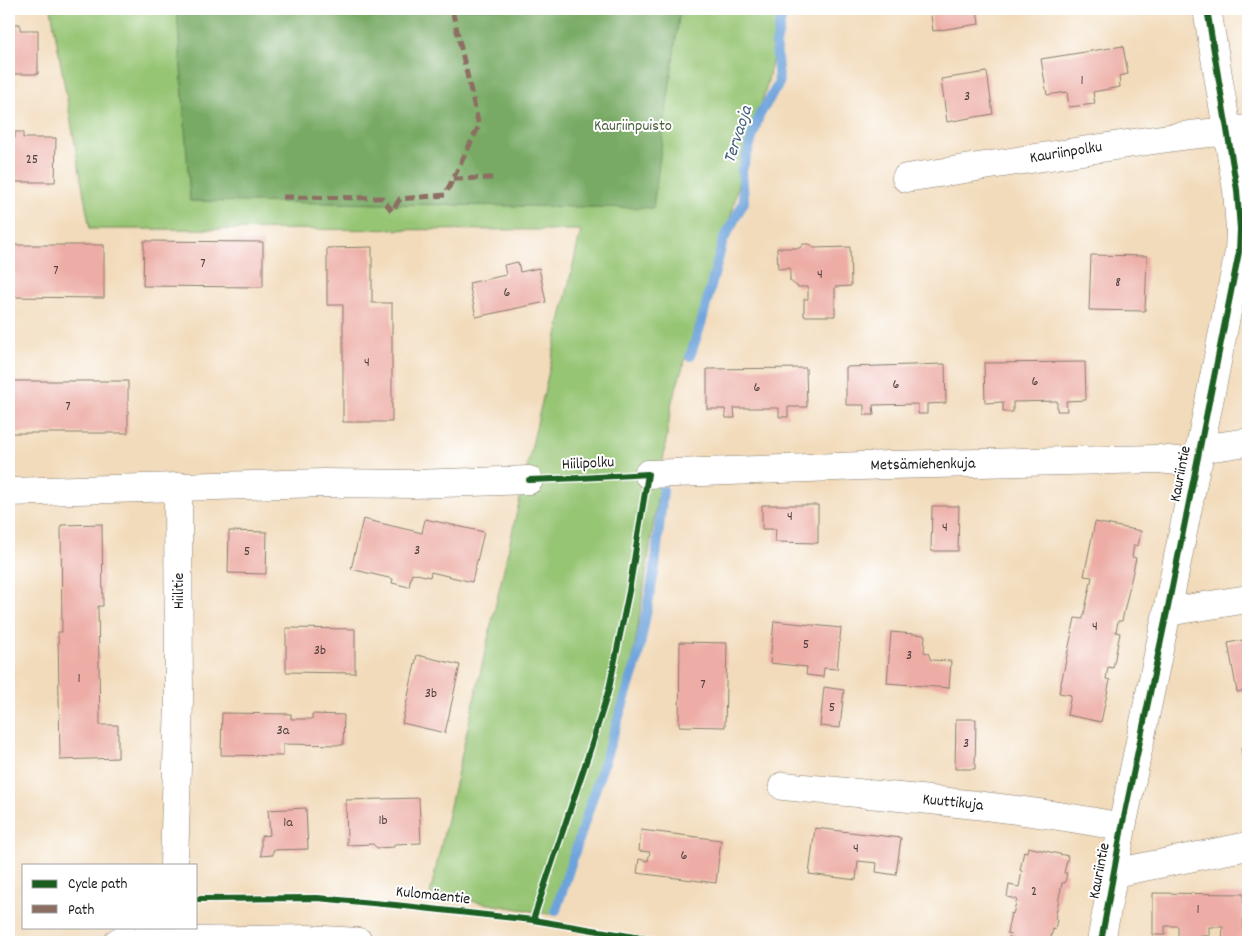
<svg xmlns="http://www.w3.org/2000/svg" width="1257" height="951" font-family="Dekko,sans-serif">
<rect width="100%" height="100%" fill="#fff"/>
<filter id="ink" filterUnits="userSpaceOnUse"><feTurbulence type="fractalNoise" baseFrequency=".02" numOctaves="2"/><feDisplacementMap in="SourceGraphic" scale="10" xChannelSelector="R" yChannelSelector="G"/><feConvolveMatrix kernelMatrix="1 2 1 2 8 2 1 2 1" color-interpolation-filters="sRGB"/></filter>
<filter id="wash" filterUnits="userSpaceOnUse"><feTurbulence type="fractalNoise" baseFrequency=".0096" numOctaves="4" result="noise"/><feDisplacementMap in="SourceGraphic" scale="20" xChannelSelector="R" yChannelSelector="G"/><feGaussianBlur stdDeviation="1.12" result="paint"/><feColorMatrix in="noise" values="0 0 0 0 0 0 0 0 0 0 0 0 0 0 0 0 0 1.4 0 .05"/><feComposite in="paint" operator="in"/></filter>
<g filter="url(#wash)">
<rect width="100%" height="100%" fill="#f2dbbb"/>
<path fill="#96c573" stroke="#597048" d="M51,9h732l-16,76 -28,95 -6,29 -61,192 -45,297 -72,217 -125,-21 151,-664 -491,-1z"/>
<path fill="#78aa65" stroke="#4a6340" d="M177,9h503l-27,199 -463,-7z"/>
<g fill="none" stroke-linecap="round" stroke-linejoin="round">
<path stroke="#6da3db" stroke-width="10" d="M690,356l11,-32 22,-83 21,-39 -2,-32 17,-54 20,-33 -3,-38 7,-36
M556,910l81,-249 18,-94 8,-77"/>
</g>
<g id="blocks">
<path fill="#edada6" d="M930,9h47l2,15 -46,7z
M13,24h7v6h18v44h-29v-44h4z
M1123,46l5,28 -9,2 1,11 -27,5 2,12 -26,3 -2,-15 -20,3 -6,-36z
M987,72l6,42 -46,8 -6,-43z
M15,132h8v6h33l-1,44h-46v-44h6z
M144,241l119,1v45l-120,-1z
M803,244h7l4,4 36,-1 1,39 -16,1v29h-31v-17h4v-12h-10l-8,-6v-13l-12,1 -1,-21h23z
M9,245h95v53l-95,-1z
M372,247v56h20v119h-49v-117h-16v-57z
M1091,255l56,1 -2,55 -56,-1z
M518,262l2,10 19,-4 7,34 -70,15 -7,-34 37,-8 -2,-10z
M1085,362l1,38 -20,1 1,10h-10v-10l-44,1v10h-10v-10l-18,1 -1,-40z
M945,364l1,39 -19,1v10h-9v-10l-45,1 1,10h-10v-10h-18v-38z
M806,368l1,39h-19v10h-9v-9h-45l1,10h-9l-1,-9h-18v-40z
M9,381h119v52h-119z
M762,505h56v38l-43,-1 1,-13h-14z
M932,506h27l-1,45h-27z
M363,519l59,14 3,-14 59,13 -12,50 -41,-10 -1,5 -18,-4 -3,14 -17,-4 1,-4 -42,-10z
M1095,522l46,9 -3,15 -4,-1 -2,12 4,1 -14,63h-4l-2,11 4,1 -7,35 -5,-1 -2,12 4,1 -9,42 -34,-7 4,-20 -12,-2 16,-75 8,1 9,-42 -8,-1z
M102,524l1,82h-5l2,119h18v33l-58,2 -2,-128h4l-1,-107z
M229,531l38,1 -1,42 -38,-1z
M774,621l67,7 -4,41 -13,-1 -1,9 -17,-2 1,-8 -37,-4z
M286,628l69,1v44l-69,-1z
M891,632l34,3 -1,17 4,1 3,7 20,1 -2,27 -62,-5z
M1248,639v51l-11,2 -9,-49z
M680,642l47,1 -2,84 -46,-1z
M417,655l43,10 -15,68 -43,-10z
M824,687l20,3 -4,38 -20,-2z
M222,713l69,1v5h21v-5l32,1 -1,30 -60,-1v12l-62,-1z
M956,719h20l-1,50h-20z
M1248,747v34h-1l-6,-33z
M419,798l2,45 -27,1v3l-17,1 -4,-4 -26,1 -1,-45z
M306,808l2,41 -35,1v5l-12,1v-20l9,-1 -2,-25z
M815,828l86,10 -5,37 -20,-3 1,-9 -19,-2 -2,19 -47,-6z
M641,830l80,10 -5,43 -79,-10 2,-14 9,2 2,-9 -11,-1z
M1028,847l40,9 -4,17h3l-2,10h-3l-7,36h2l-2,11 -2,-1 -3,13h-18l-23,-5 1,-3 -3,-1 4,-20 2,1 4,-15 -10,-2 2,-12 10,2 3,-16 -2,-1 4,-19 3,1z
M1153,893l91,1 -1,48h-21l1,-15h-14v9h-10v6h-21v-16h-13v9h-12z"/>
</g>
</g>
<g filter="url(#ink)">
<use href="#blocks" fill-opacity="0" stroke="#877c6c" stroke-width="1"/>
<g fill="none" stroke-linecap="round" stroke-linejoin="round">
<g stroke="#877c6c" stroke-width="29">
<path id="minor" d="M906,178l241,-37 43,-6 58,-6
M1200,449l48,-7
M648,474l241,-9 269,-6 40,4
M178,487l146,-4 90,1 115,-4
M9,492l169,-5 1,213 -5,165
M1167,612l81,-13
M783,786c113,11 227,19 339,41
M1114,873l134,-27
M1101,942l21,-115 45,-215 72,-360 1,-23 -3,-39 -30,-181"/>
</g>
<g stroke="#877c6c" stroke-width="29">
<path id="major" d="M118,942l189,-3 52,3"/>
</g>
<use href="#minor" stroke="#fff" stroke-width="28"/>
<use href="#major" stroke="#fff" stroke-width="28"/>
<path stroke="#8d6e63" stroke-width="5" stroke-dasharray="10 5" stroke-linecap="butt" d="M453,179l39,-1
M283,197l99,1 10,13 8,-12 45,-4 34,-69 -27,-117"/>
<g stroke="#fff" stroke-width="9">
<path id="cycleway" d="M529,480l52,-2 67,-4 -19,117 -20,98 -18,58 -58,173
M196,899l121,-1 78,7 138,15 132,22
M1101,942l21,-115 45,-215 72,-360 1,-23 -3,-39 -30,-181"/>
</g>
<use href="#cycleway" stroke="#1b5e20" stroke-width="6"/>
</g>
</g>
<g text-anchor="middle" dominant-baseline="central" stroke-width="4" stroke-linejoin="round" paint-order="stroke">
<g font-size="14" fill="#50403e">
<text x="1082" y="81">1</text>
<text x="967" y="97">3</text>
<text x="32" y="160">25</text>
<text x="203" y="264">7</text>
<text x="56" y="271">7</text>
<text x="820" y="275">4</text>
<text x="1118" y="283">8</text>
<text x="507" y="293">6</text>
<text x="367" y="363">4</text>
<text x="1035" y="382">6</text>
<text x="896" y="385">6</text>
<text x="757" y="388">6</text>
<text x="68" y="407">7</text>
<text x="790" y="517">4</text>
<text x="945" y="528">4</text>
<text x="417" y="551">3</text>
<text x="247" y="552">5</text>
<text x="1095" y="627">4</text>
<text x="806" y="645">5</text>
<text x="320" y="651">3b</text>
<text x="909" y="656">3</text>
<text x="79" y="679">1</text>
<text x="703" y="685">7</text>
<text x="431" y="694">3b</text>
<text x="832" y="708">5</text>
<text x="283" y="731">3a</text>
<text x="966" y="744">3</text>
<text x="383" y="821">1b</text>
<text x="288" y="823">1a</text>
<text x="856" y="849">4</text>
<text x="684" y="856">6</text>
<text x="1034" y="892">2</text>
<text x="1198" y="910">1</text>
</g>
<g font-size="16" fill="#4d603f" stroke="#fff">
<text x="633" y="126">Kauriinpuisto</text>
</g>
<g font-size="16" fill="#1c1c1c" stroke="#fff">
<text transform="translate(1066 153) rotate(-9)">Kauriinpolku</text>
<text transform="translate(588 464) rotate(-3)">Hiilipolku</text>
<text transform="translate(923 465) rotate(-1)">Metsämiehenkuja</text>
<text transform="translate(1181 474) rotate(-79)">Kauriintie</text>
<text transform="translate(179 591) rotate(-90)">Hiilitie</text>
<text transform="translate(953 803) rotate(6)">Kuuttikuja</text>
<text transform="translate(1100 871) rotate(-79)">Kauriintie</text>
<text transform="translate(433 896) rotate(6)">Kulomäentie</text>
</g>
<g font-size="18" font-style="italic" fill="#44607c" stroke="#fff">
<text transform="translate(739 135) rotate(-72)">Tervaoja</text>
</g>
</g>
<rect width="1257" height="951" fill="none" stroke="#fff" stroke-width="30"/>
<rect x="22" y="864" width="175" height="65" fill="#ffffff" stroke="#a4a4a4"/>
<rect x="32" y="880" width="25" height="8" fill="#1b5e20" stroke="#a4a4a4"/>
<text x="68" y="888" font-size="15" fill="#1c1c1c">Cycle path</text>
<rect x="32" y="905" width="25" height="8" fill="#8d6e63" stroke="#a4a4a4"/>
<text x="68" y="914" font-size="15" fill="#1c1c1c">Path</text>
</svg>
